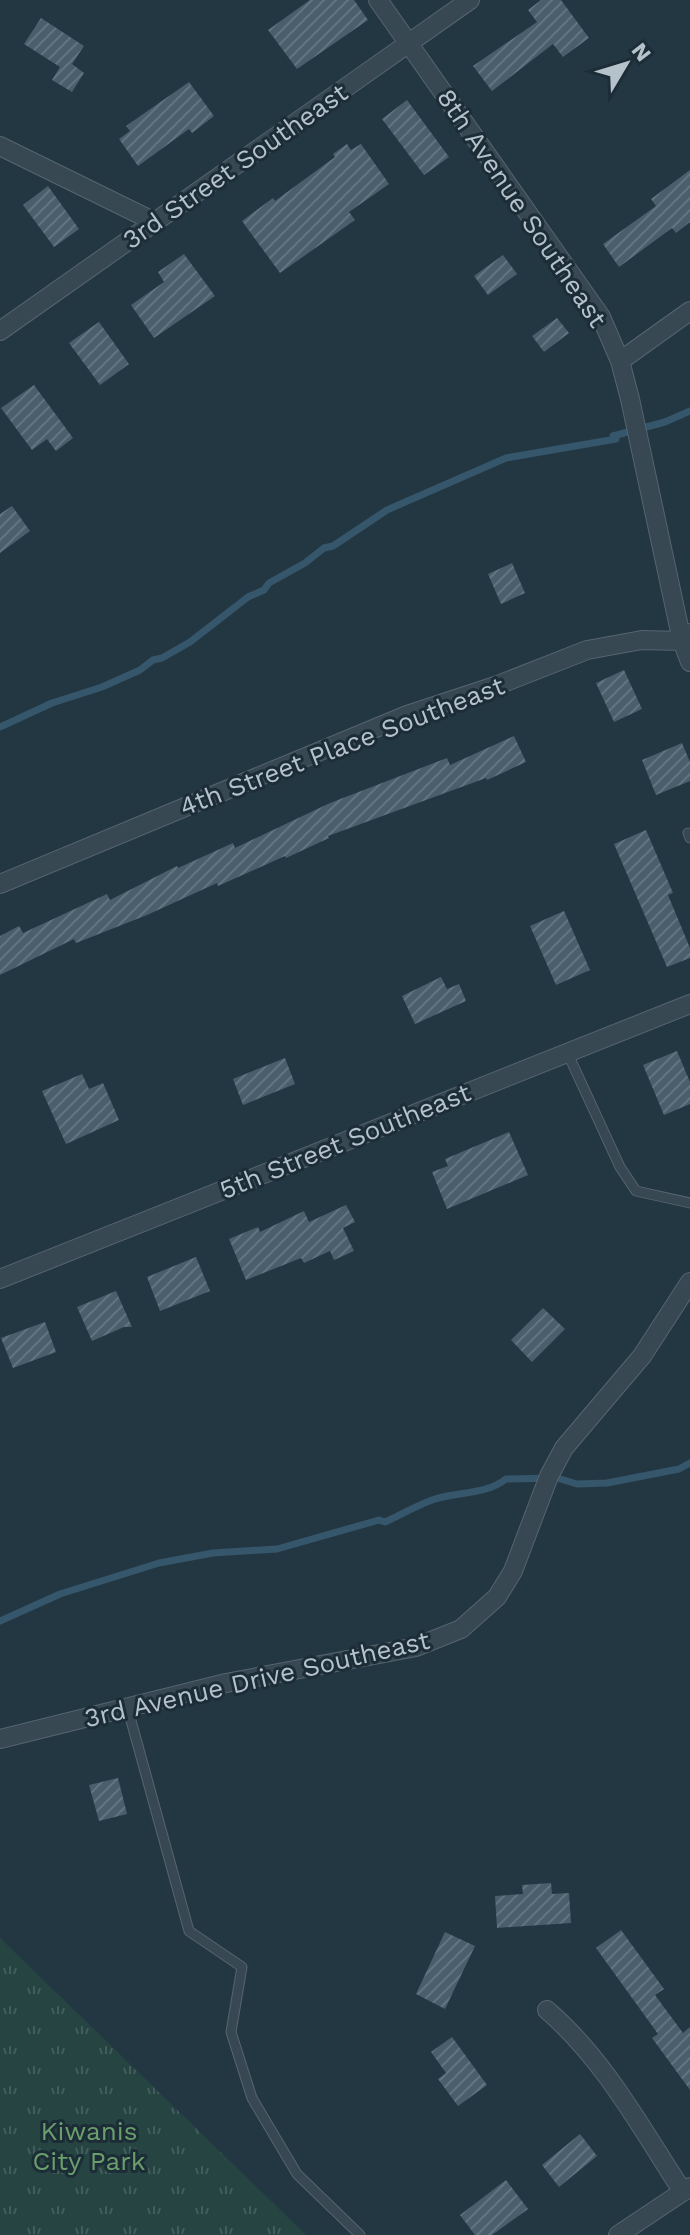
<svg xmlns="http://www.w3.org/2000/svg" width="690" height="2235" font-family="'Work Sans',sans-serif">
<defs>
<pattern id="park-tufts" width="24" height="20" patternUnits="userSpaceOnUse" patternTransform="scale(2)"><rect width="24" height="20" fill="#254442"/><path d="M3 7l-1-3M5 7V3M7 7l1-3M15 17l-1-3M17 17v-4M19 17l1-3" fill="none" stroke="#425d5c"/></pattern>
<pattern id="building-hatch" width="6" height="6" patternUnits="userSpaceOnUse" patternTransform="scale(2)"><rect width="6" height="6" fill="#495f6b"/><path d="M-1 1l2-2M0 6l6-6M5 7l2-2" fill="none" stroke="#61747f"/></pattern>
</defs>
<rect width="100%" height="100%" fill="#233743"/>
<path fill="url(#park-tufts)" d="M0,1938l306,297h-306z"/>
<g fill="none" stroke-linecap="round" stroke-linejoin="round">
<path stroke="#36566b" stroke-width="7" d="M0,727l52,-24 50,-16 38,-17 13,-10 9,-2 28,-16 58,-45 16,-7 5,-7 36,-20 19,-15 9,-2 54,-36 119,-52 110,-19 -3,-3 52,-14 25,-11
M0,1621l60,-27 99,-31 54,-10 64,-4 102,-29 6,2c15,-7 31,-16 47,-22 24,-9 52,-4 74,-21l51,-1 20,6 30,-1 72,-14 11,-6"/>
</g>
<path fill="url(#building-hatch)" d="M310,0h44l14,20 -71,49 -29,-39z
M541,0h20l28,38 -26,19 -10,-13 -61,47 -19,-25 64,-44 -9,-12z
M41,18l43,28 -12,18 12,9 -12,19 -20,-12 8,-13 -36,-23z
M189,82l25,34 -22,17 -3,-4 -51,37 -19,-27 11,-8 -4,-5z
M407,100l42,57 -25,18 -42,-56z
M347,144l4,6 10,-6 28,40 -40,28 6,8 -75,53 -38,-52 31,-23 2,3 60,-44 -2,-3z
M690,170v52l-14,11 -4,-5 -53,39 -16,-23 53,-38 -5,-7z
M48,186l31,43 -25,18 -31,-42z
M184,254l31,42 -61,42 -23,-33 33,-23 -6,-10z
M503,255l14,19 -29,21 -14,-19z
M557,318l12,15 -25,19 -12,-16z
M99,322l30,42 -29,21 -31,-42z
M34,385l39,53 -17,13 -9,-12 -15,11 -31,-42z
M12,506l18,25 -30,22v-39z
M512,563l13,30 -24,11 -13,-30z
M624,670l18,39 -28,13 -18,-39z
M514,736l12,26 -39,18 -1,-2 -158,58 1,2 -43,20 -1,-2 -67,30 -1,-3 -70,32 -71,28 -2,-4 -74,36v-39l19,-10 4,7 84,-39 3,6 67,-34 1,2 55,-25 2,5 95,-45 117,-45 3,7z
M682,743l8,19v19l-34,14 -14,-35z
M646,830l27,63 -5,2 22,53v10l-23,9 -53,-123z
M564,911l26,59 -34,15 -26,-59z
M441,977l6,12 12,-5 7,17 -51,23 -13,-28z
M677,1051l13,31v22l-26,11 -21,-50z
M285,1058l10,26 -52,21 -10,-26z
M82,1074l7,15 14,-6 16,37 -53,24 -24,-53z
M509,1132l19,43 -81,34 -15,-37 16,-6 -3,-7z
M346,1205l9,17 -12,6 11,23 -20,9 -4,-9 -26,12 -3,-5 -55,22 -17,-41 29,-12 2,5 44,-21 5,11z
M196,1257l14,34 -50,20 -13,-34z
M116,1291l16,36h-8l-32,14 -15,-34z
M543,1308l22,21 -33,33 -21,-22z
M45,1322l11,30 -43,16 -12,-30z
M118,1778l9,36 -28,7 -10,-36z
M551,1883l1,11 17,-1 2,30 -74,5 -2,-32 28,-2 -1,-9z
M621,1930l43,59 -9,6 28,38 7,-6v63l-38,-52 6,-4 -62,-86z
M445,1932l30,14 -30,63 -29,-15z
M452,2037l35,48 -29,21 -20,-27 8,-6 -15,-21z
M580,2134l17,22 -38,31 -17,-22z
M506,2180l22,29 -36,26h-17l-15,-20z"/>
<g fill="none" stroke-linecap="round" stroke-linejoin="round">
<g stroke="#56656f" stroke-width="11">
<path id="service" d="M688,833l2,5
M567,1052l53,115 16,24 54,12
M127,1706l62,225 53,36 -11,65 21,66 45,76 63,61"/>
</g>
<g stroke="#56656f" stroke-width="20">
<path id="minor" d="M378,0l223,317 19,44 10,38 52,242 8,21
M0,146l155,76
M0,331l470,-331
M620,361l70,-50
M0,884l407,-169 91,-30 89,-35 55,-10 40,1 8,-8
M0,1279l690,-275
M0,1739l226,-56 190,-36 45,-18 36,-32 16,-26 36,-95 15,-28 78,-92 48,-74
M547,2010c58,50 94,118 136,182
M618,2235l72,-48"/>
</g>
<use href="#service" stroke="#384852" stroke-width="9"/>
<use href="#minor" stroke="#384852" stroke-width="18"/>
</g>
<g text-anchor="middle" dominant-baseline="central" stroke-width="6" stroke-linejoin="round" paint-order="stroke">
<g font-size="26" fill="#b5c2cc" stroke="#1d2d37">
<text transform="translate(235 166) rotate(-35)">3rd Street Southeast</text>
<text transform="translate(522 208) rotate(56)">8th Avenue Southeast</text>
<text transform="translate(342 746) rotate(-21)">4th Street Place Southeast</text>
<text transform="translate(345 1141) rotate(-22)">5th Street Southeast</text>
<text transform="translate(257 1679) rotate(-13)">3rd Avenue Drive Southeast</text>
</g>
<g font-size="26" fill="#6a9f6c" stroke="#1d2d37">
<text x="89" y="2131">Kiwanis<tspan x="89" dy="30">City Park</tspan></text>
</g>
</g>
<g transform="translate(626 64) rotate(52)" stroke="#1d2d37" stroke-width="6" paint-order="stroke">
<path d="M0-6L14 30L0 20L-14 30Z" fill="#b5c2cc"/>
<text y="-12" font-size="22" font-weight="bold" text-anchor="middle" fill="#b5c2cc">N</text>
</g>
</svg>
